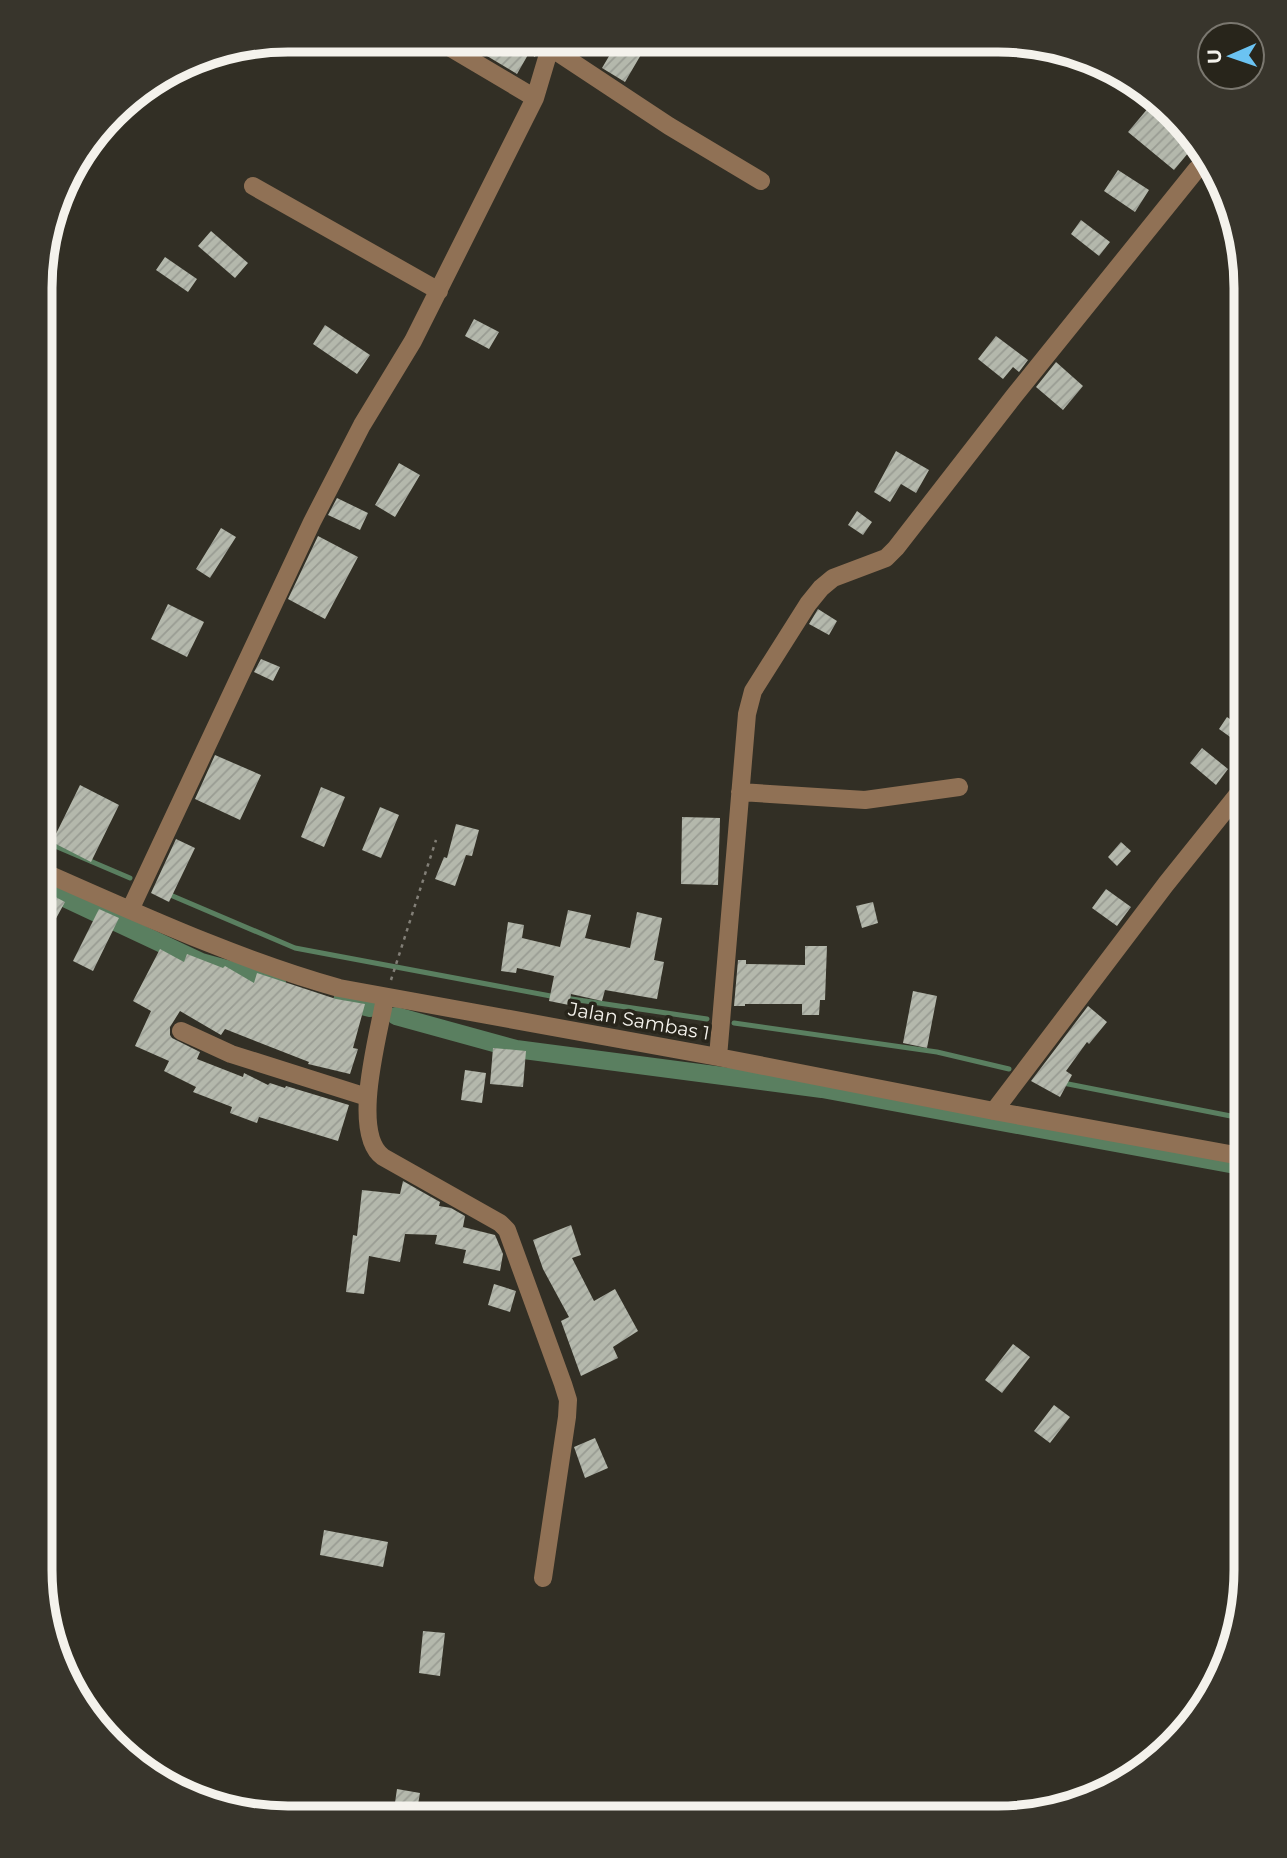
<svg xmlns="http://www.w3.org/2000/svg" width="1287" height="1858" font-family="Montserrat,sans-serif">
<defs>
<pattern id="building-hatch" width="6" height="6" patternUnits="userSpaceOnUse" patternTransform="scale(1.75)"><rect width="6" height="6" fill="#b4b8ac"/><path d="M-1 1l2-2M0 6l6-6M5 7l2-2" fill="none" stroke="#999c93"/></pattern>
</defs>
<rect width="100%" height="100%" fill="#322f25"/>
<g fill="none" stroke-linecap="round" stroke-linejoin="round">
<path stroke="#5a7f60" stroke-width="5" d="M41,840l89,38
M168,894l127,54 261,49
M565,998l142,21
M734,1023l203,29 72,17
M1063,1083l183,36"/>
<path stroke="#5a7f60" stroke-width="18" d="M41,887l160,75 76,21
M342,1001l28,7
M396,1016l120,33 306,40 424,78"/>
</g>
<path fill="url(#building-hatch)" d="M466,41h74l-5,16 -6,-4 -12,21 -40,-24z
M618,41h31l-24,41 -23,-14z
M1149,107l45,39 -20,24 -46,-38z
M1118,170l31,20 -14,22 -31,-21z
M1081,220l29,22 -11,14 -28,-22z
M211,231l37,32 -13,15 -37,-32z
M165,257l32,22 -9,13 -32,-22z
M474,319l25,13 -10,17 -24,-13z
M325,325l45,30 -13,19 -44,-30z
M996,336l32,24 -9,12 -6,-5 -10,12 -25,-20z
M1056,362l27,24 -20,24 -27,-23z
M896,451l33,19 -13,23 -15,-9 -11,18 -16,-10z
M399,463l21,12 -25,42 -20,-12z
M337,498l31,15 -8,17 -32,-15z
M857,511l15,11 -9,13 -15,-10z
M221,528l15,9 -26,41 -14,-9z
M318,536l40,21 -33,62 -37,-20z
M168,604l36,18 -17,35 -36,-18z
M818,609l19,12 -8,14 -20,-11z
M261,659l19,8 -7,14 -19,-9z
M1227,717l20,14v18l-28,-20z
M1202,748l26,21 -12,16 -26,-22z
M215,755l46,20 -21,45 -45,-21z
M80,785l39,20 -28,57 -39,-20z
M321,787l24,10 -21,50 -23,-10z
M380,807l19,8 -18,43 -19,-8z
M682,817l38,1 -2,67 -37,-1z
M456,824l23,6 -7,26 -6,-1 -11,31 -20,-7 9,-22 3,1z
M176,839l19,9 -26,54 -18,-9z
M1121,842l10,9 -14,15 -9,-9z
M1106,889l25,18 -14,19 -25,-18z
M46,892l19,10 -12,22 -12,-6v-17z
M873,902l5,21 -16,5 -6,-22z
M99,909l20,9 -26,53 -20,-10z
M568,910l23,5 -6,23 45,10 7,-36 25,6 -8,42 10,2 -7,37 -52,-9 -3,11 -31,-7 -2,11 -20,-4 5,-25 -37,-8 -1,5 -15,-2 7,-49 16,3 -2,13 38,9z
M805,946h22l-2,54h-5l-1,15h-17v-11h-57v2h-11l4,-46h8v4l59,1z
M160,949l24,13 3,-8 36,14 2,-2 29,17 3,-10 79,26 29,5 -12,44 5,1 -8,25 -42,-10 1,-2 -84,-33 -4,6 -41,-24 -10,16v8l2,3 28,14 -3,7 46,18 1,-4 24,12 2,-2 15,5 1,-2 63,19 -11,36 -79,-24 -2,6 -27,-10 2,-6 -39,-15 3,-5 -32,-16 5,-10 -34,-15 16,-35 -18,-10z
M913,991l24,5 -10,52 -24,-5z
M1088,1006l19,16 -18,22 -2,-2 -21,29 6,4 -12,22 -29,-16z
M493,1048l33,3 -3,36 -33,-3z
M465,1070l21,3 -4,30 -21,-3z
M403,1181l37,21 -1,4 12,2 14,8 -2,11 32,8 8,19 -3,17 -37,-8 3,-13 -31,-6 2,-9 -32,-1 -5,28 -31,-6 -5,38 -18,-2 7,-57 4,1 5,-46 38,4z
M571,1225l10,30 -9,3 22,43 21,-12 23,42 -25,16 5,11 -37,18 -20,-55 8,-4 -26,-48 -10,-29z
M494,1284l22,7 -6,21 -22,-7z
M1013,1344l17,13 -28,36 -17,-13z
M1054,1405l16,12 -20,26 -16,-12z
M595,1438l13,30 -23,10 -11,-31z
M324,1530l64,12 -5,25 -63,-12z
M423,1631l22,2 -5,43 -21,-3z
M397,1789l23,4 -4,23h-23z"/>
<g fill="none" stroke-linecap="round" stroke-linejoin="round">
<path stroke="#827f77" stroke-width="2.5" stroke-dasharray="3.5 5" stroke-linecap="butt" d="M391,980l45,-140"/>
<path stroke="#907155" stroke-width="18" d="M439,41l96,57
M551,48l118,78 92,55
M253,186l186,105
M740,792l125,8 94,-13
M41,871c98,43 195,88 298,117l379,69 276,54 252,46
M130,910l182,-388 50,-97 51,-84 122,-243 17,-57
M385,998c-6,36 -35,135 -2,159l117,66 7,7 56,154 5,16 -1,17 -24,161
M181,1031l50,23 136,43
M718,1057l29,-343 6,-23 55,-87 13,-16 12,-10 53,-20 10,-10 118,-152 183,-227
M994,1111l172,-227 81,-101"/>
</g>
<g text-anchor="middle" dominant-baseline="central" stroke-width="7" stroke-linejoin="round" paint-order="stroke">
<g font-size="19" fill="#f4f2ec" stroke="#28251b">
<text transform="translate(639 1021) rotate(10)">Jalan Sambas 1</text>
</g>
</g>
<path d="M0 0H1287V1858H0ZM288 52H998A236 236 0 0 1 1234 288V1570A236 236 0 0 1 998 1806H288A236 236 0 0 1 52 1570V288A236 236 0 0 1 288 52Z" fill="#38352c" fill-rule="evenodd"/>
<path fill="none" stroke="#f4f2ec" stroke-width="9" d="M288 52H998A236 236 0 0 1 1234 288V1570A236 236 0 0 1 998 1806H288A236 236 0 0 1 52 1570V288A236 236 0 0 1 288 52Z"/>
<g transform="translate(1231 56) rotate(268)"><circle r="33" fill="#28251b" stroke="#7a776f" stroke-width="2"/>
<path d="M0-5L12 26L0 18L-12 26Z" fill="#6bc3f2"/>
<text y="-10" font-size="19" font-weight="bold" text-anchor="middle" fill="#f4f2ec">U</text>
</g>
</svg>
